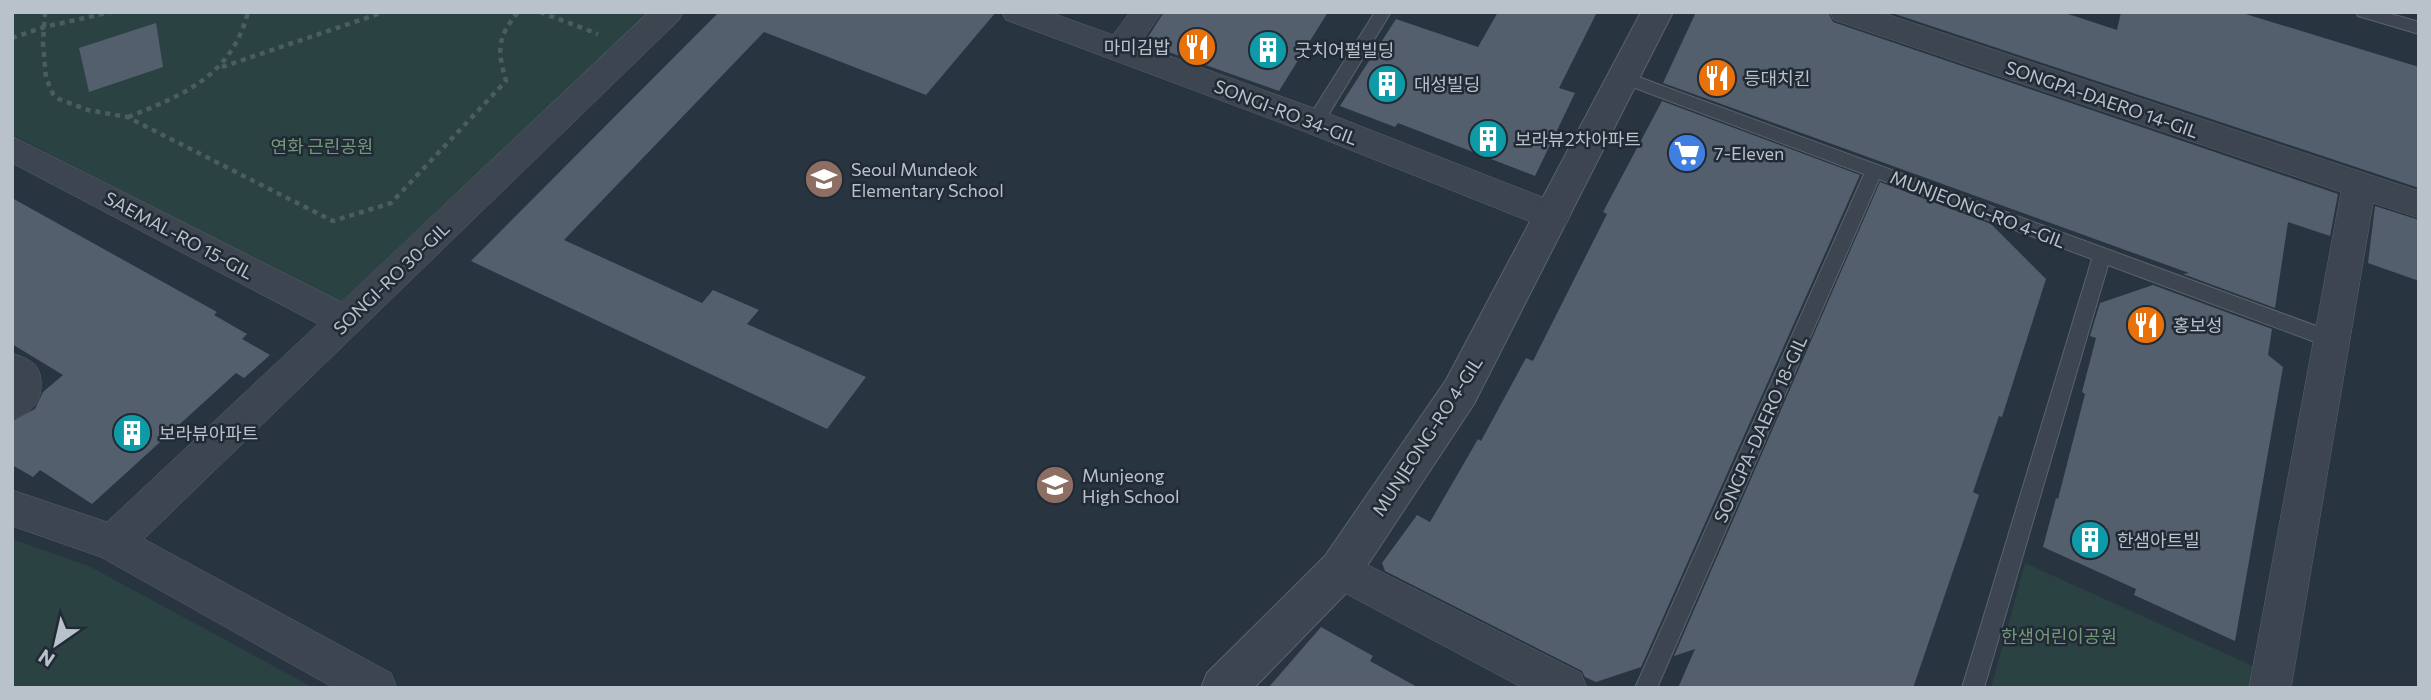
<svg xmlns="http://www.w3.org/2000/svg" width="2431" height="700" font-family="Commissioner,'Noto Sans KR',sans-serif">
<rect width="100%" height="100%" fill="#283440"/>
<path fill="#2b4242" d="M12,12h649l-317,296 -332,-174z
M12,539l79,28 223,121h-302z
M2025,563l228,103 -3,22h-259z"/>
<path fill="#545f6d" d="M719,12h277l-70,83 -162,-63 -200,208 138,63 11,-13 46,20 -12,14 119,53 -39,52 -356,-168z
M1164,12h164l-49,79 -133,-47v-4z
M1498,12h99l-38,76 16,5 -40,83 -137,-53 -3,4 -55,-21 56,-87 82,28z
M1696,12h132l5,10 505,172 -8,42 -42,-14 -13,86 -92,-34 6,-1 -526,-190z
M1889,12h173l55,18 4,-18h118l180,55v121z
M156,23l7,44 -74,25 -10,-44z
M1662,101l198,74 -219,492 -45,15 -11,-5 -3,-6 -197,-100 -3,-8 35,-48 13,7 48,-83 3,2 45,-83 7,3 74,-147 -4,-2z
M1880,182l111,42 55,55 -44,138 -3,-1 -26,76 6,3 -66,193h-235l17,-39 -21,7z
M12,198l205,114 -3,3 33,19 -5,5 28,16 -26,23 -8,-5 -144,131 -52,-34 -7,7 -21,-12v-44l23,-12 8,-17 20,-17 -51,-31z
M2375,206l44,14v61l-51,-18z
M2153,285l119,44 -4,26 15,12 -48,274 -101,-46 2,-6 -93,-42 13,-49 2,1 27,-105 -3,-2 14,-54 -6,-2 10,-33z
M1321,627l52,29 -3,5 49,27h-151z"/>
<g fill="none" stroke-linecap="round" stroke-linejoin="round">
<g stroke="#5a636d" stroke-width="2">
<path id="service" d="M1375,12h16l-70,115h-12l-3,-5 3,-5z
M2356,12h28l35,10v12l-61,-18z
M1625,72l713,262 3,6 -3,6 -7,2 -223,-83 -124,423h-22l130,-429 -213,-80 -222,509h-22l229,-514 -245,-92 -2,-4 2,-4z"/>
</g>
<g stroke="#5a636d" stroke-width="1">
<path id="minor" d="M649,12h34l-4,8 -535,519 247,134 6,15h-63l-233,-131 -89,-31v-36l95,32 211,-198 -306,-161v-27l329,166z
M1002,12h47l64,23 17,-23h32l-23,33 188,68 238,93 5,10 -5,10 -12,3 -12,-3 -238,-95 -297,-111z
M1830,12h50l539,179v27l-46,-15 -82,485h-42l92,-496 -507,-172z
M12,353c7,3 15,5 21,10 6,5 8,13 8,20 1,21 -11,30 -29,36z
M1340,551l241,122 6,15h-64l-197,-105 -6,-13 6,-13z"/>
</g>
<g stroke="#5a636d" stroke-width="2">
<path id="tertiary" d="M1641,12h32l-199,392 -119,180 -101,104h-53l6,-15 118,-117 121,-176z"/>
</g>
<path stroke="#4a5e60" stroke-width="4.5" stroke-dasharray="5 5" stroke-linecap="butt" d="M45,12l-2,31 3,35 7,16 6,5 29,11 39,7 206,104 58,-18 115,-122c-9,-32 -9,-43 12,-69
M540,12l58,22
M12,38l32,-11 67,-15
M222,67l162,-55
M128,117c56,-22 104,-42 120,-105"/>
<use href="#service" fill="#3c4550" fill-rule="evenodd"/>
<use href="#minor" fill="#3c4550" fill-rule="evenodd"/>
<use href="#tertiary" fill="#3c4550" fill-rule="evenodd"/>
</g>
<defs>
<g id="restaurant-disc" transform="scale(2.0125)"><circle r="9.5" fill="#e8710a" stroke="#212a35"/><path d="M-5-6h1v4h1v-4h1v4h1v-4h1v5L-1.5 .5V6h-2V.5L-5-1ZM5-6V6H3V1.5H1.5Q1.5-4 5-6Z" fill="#fff"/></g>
<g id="building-disc" transform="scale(2.0125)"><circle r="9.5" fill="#0f9aa8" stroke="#212a35"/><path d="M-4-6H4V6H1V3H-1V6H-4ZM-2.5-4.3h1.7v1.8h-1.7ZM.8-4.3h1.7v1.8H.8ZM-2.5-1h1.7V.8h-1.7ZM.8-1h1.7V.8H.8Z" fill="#fff"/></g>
<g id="supermarket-disc" transform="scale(2.0125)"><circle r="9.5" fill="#3f7fe0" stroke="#212a35"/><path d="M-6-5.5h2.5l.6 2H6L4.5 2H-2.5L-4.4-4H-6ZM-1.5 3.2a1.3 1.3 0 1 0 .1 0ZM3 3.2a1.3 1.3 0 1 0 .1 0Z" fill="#fff"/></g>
<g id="school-disc" transform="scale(2.0125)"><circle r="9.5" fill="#8d6e63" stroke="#212a35"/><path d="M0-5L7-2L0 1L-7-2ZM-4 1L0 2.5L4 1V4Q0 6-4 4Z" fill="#fff"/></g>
</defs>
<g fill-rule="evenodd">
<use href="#restaurant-disc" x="1197" y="47"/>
<use href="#building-disc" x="1268" y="50"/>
<use href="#restaurant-disc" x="1717" y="78"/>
<use href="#building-disc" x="1387" y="84"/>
<use href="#building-disc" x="1488" y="139"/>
<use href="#supermarket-disc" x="1687" y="153"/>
<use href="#school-disc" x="824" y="179"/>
<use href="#restaurant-disc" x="2146" y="325"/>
<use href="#building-disc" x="132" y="433"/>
<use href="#school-disc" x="1055" y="485"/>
<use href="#building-disc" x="2090" y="540"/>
</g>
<g text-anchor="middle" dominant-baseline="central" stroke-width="5" stroke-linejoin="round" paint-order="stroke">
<g font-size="18" fill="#b9c1ca" stroke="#212a35" text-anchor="start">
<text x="1170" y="47" text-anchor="end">마미김밥</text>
<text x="1295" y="50">굿치어펄빌딩</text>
<text x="1744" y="78">등대치킨</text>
<text x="1414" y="84">대성빌딩</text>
<text x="1515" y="139">보라뷰2차아파트</text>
<text x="1714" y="153">7-Eleven</text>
<text x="851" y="169">Seoul Mundeok<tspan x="851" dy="21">Elementary School</tspan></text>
<text x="2173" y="325">홍보성</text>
<text x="159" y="433">보라뷰아파트</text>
<text x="1082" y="475">Munjeong<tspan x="1082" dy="21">High School</tspan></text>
<text x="2117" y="540">한샘아트빌</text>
</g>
<g font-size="18" fill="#b9c1ca" stroke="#212a35">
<text transform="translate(2102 99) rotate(19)">SONGPA-DAERO 14-GIL</text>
<text transform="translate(1286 112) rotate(21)">SONGI-RO 34-GIL</text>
<text transform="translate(1978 209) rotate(21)">MUNJEONG-RO 4-GIL</text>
<text transform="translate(179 235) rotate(28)">SAEMAL-RO 15-GIL</text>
<text transform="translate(391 278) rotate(-44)">SONGI-RO 30-GIL</text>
<text transform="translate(1760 429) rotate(-66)">SONGPA-DAERO 18-GIL</text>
<text transform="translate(1427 436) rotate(-57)">MUNJEONG-RO 4-GIL</text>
</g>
<g font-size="18" fill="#729978" stroke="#212a35">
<text x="322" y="146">연화 근린공원</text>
<text x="2059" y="636">한샘어린이공원</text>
</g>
</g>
<rect width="2431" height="700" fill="none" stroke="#b9c1ca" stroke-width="28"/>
<g transform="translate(56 644) rotate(214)" stroke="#212a35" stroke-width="5" paint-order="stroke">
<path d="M0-5L12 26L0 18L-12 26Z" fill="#b9c1ca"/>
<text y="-10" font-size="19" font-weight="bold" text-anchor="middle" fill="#b9c1ca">N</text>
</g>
</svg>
